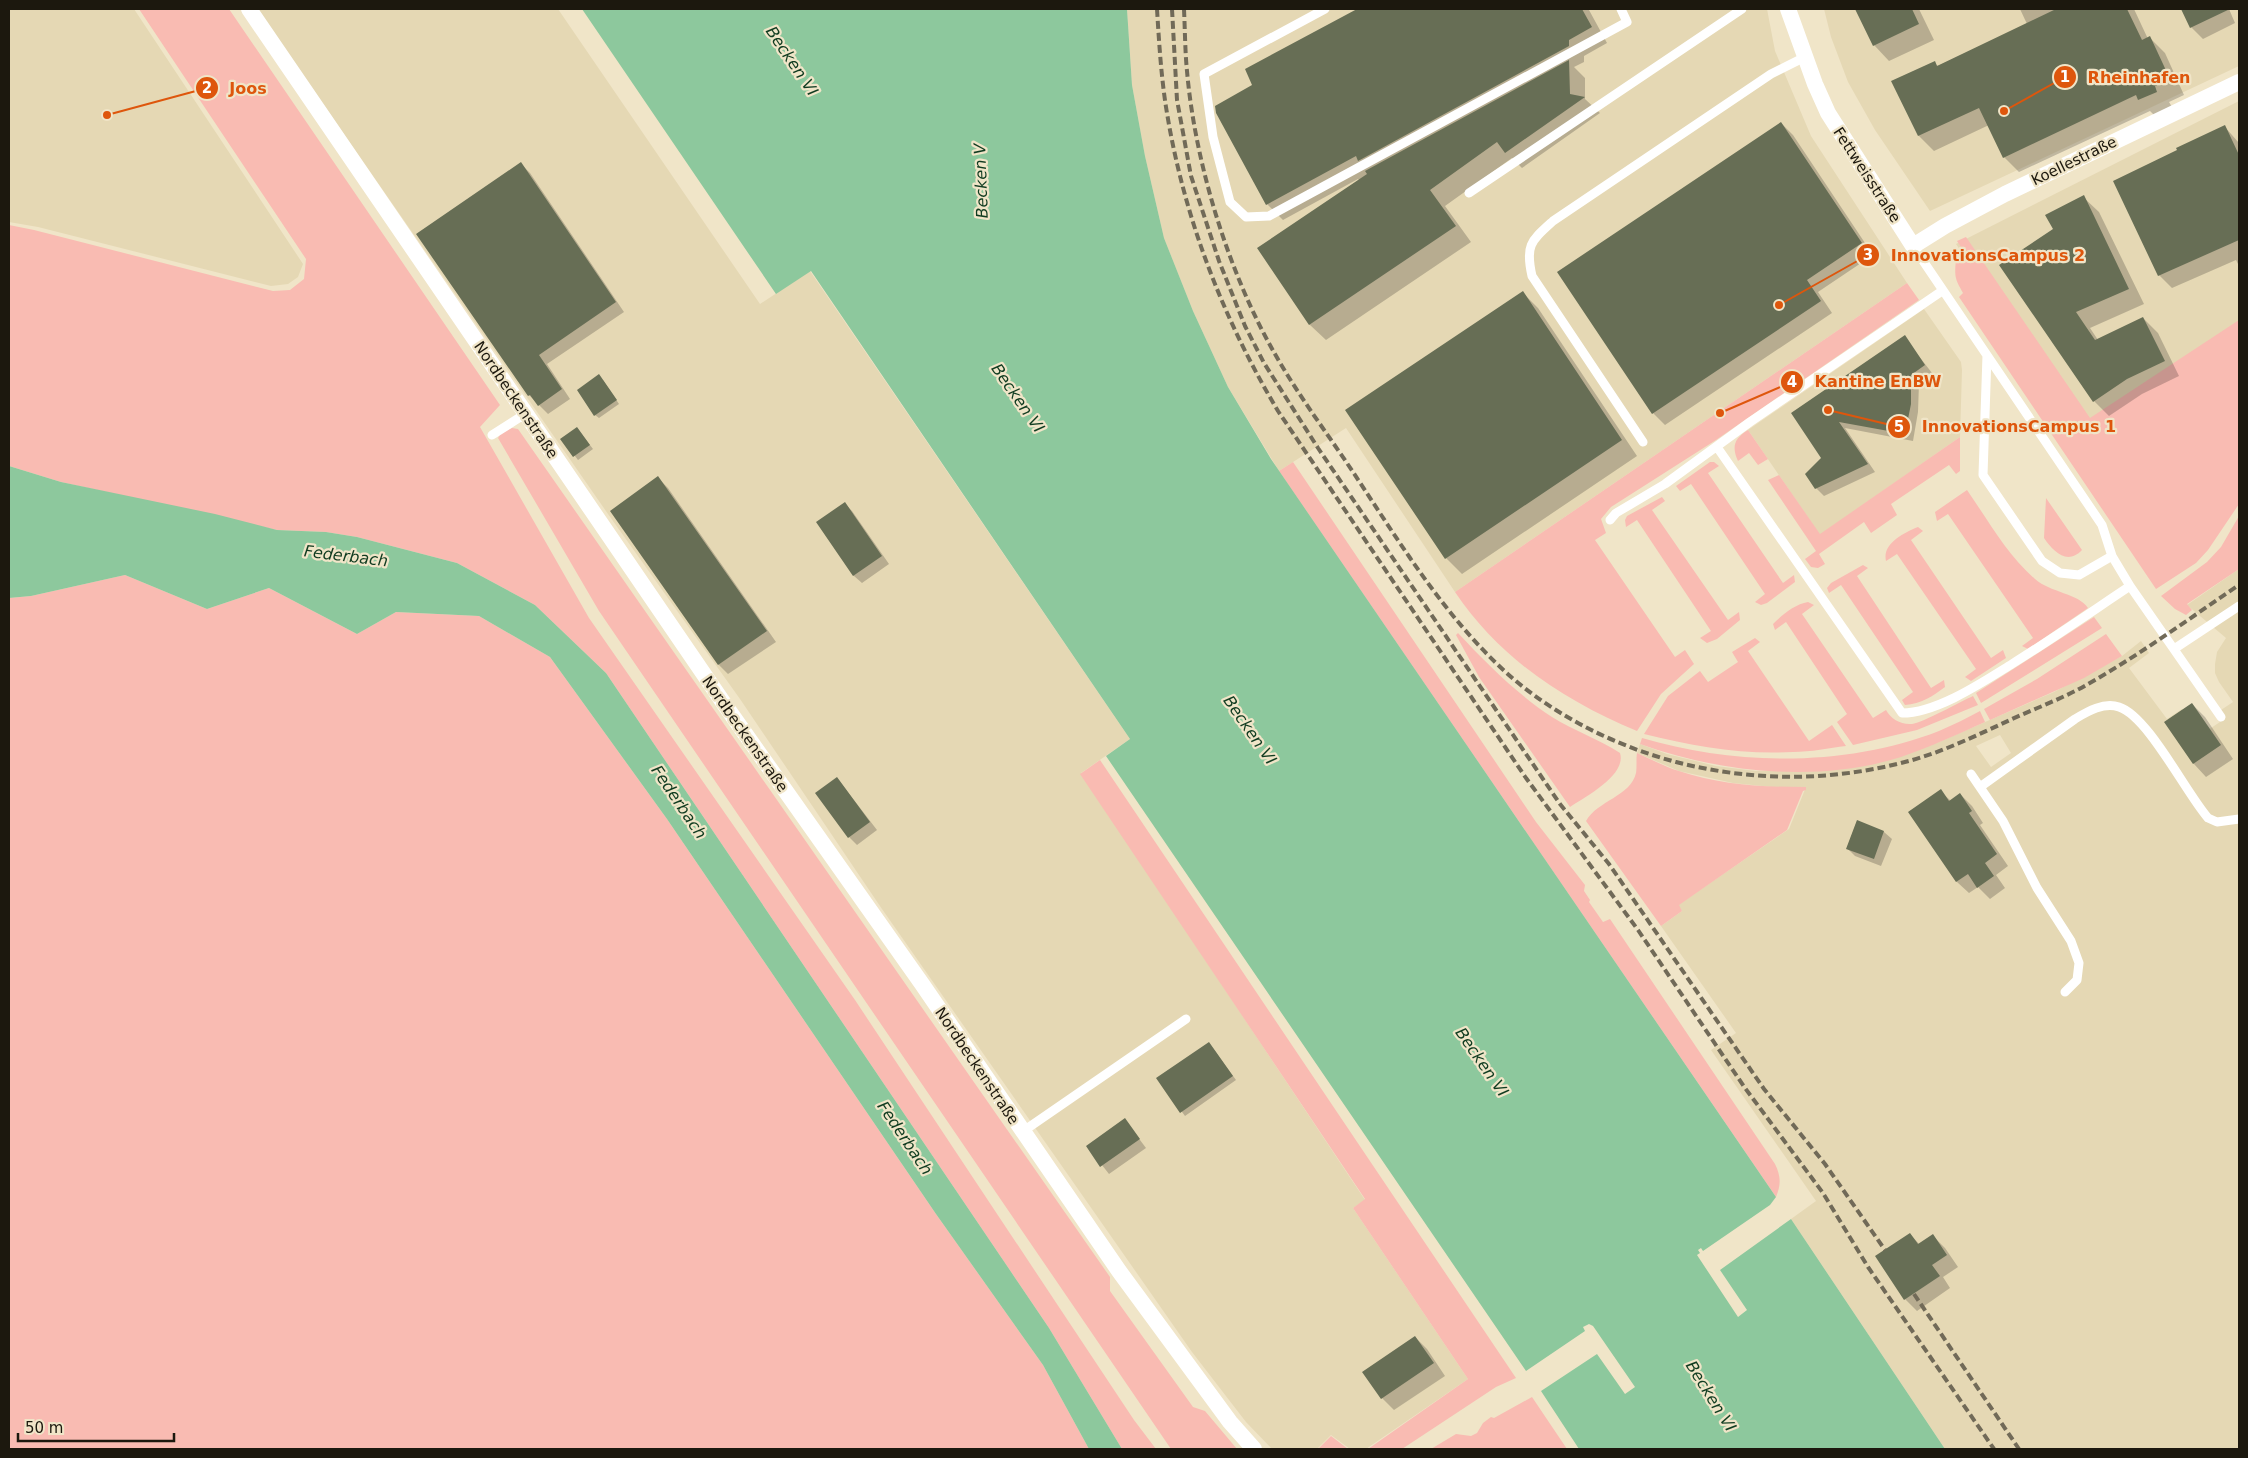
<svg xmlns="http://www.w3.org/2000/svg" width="2248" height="1458" font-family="'DejaVu Sans',sans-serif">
<rect width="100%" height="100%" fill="#f0e5c8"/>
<path fill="#e5d8b4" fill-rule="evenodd" d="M9,9h125l169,255 -5,13 -10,7 -17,2 -233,-59 -29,-5z
M257,9h301l202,295 50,-33 320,468 -49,34 284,427 -12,8 115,171 -102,70h-16l-19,-14 -14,14h-45l-26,-27 -54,-70 -310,-443 -142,-210 -132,-185z
M1127,9h640l8,42 36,85 96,147 -452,309 -109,-164 -67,43 -51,-84 -35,-76 -29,-73 -19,-82 -13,-71z
M1824,9h415v57l-309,145 -55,-81 -27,-48 -17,-45z
M2239,101v227l-154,105 -129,-189z
M1924,309l37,53 1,8 -2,67 -140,98 -72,-105z
M2239,569v880h-294l-154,-230 25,-18 -105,-151 25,-17 -75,-107 21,-15 -4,-6 111,-76 17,-42h-34l-39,-4 -54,-12 -42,-18 3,-9 27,10 49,12 40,5 70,-1 30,-4 83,-24 115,-50 68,-36 19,-15 8,12 -20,15 38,51 15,-10 11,16 12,7 18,-12 -5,-8 15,-10 -14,-20 -4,-9v-9l2,-12 9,-14 -39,-33zM2000,735l11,18 -20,14 -15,-21z"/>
<path fill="#f9bbb2" d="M139,9h90l271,396 -20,22 109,191 266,382 279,420 22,29h-34l-73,-121 -443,-655 -71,-68 -78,-42 -100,-26 -31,-5 -49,-2 -216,-48 -52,-16v-241l25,5 239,61 17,-1 14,-11 2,-20z
M1966,237l124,181 149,-98v184l-31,46 -12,13 -40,26 -197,-292 4,-4c-2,-4 -6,-10 -7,-15 -2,-6 0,-28 5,-31l-4,-6z
M1907,283l12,17 -203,140 -105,67 -10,12 5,14 -11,7 80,117 10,-7 9,14 -33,30 -24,37c-72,-30 -137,-72 -182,-139z
M512,428l6,1 592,848v14l83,116 12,4 32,38h-66l-572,-838 -101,-173 3,-5z
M1748,430l20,29 -10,6 -9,-12 -11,8c-7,-15 -3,-23 10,-31z
M1960,437v34l-4,3 -7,-9 -58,39 6,11 -26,18 -7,-11 -45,32 6,10 -7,4 -7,-1 -6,-8 11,-8 -48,-71 11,-5 41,59z
M1293,462l243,360 49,63 -1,6 6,9 -1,2 14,20 7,-3 165,245c6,12 6,21 1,33l-497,-726z
M1710,462h4l5,4 -11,7 75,110 11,-8 1,7 -28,21 -6,2 -6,-3 10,-8 -74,-110 -11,7 -4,-5z
M1967,490c21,30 40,65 68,89 16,14 43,14 53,29l-60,41 -6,-3 11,-8 -85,-124 -11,7 -2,-9z
M1662,497l3,4 -13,9 76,110 11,-8 1,8 -23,19 -10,4 -7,-5 11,-7 -74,-111 -11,7 -1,-7 2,-4z
M2046,498l36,52c-15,16 -29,1 -38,-12z
M2239,516v53l-52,35 5,6 -6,5 -11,-6 -14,-13 46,-34 14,-15z
M1918,527l5,4 -12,9 80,118 12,-8 3,8 -35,23 -6,-4 11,-8 -79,-115 -11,7c-4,-17 17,-28 32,-34z
M1863,565l5,3 -11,8 74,112 13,-8 1,7c-12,9 -24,17 -40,18l-3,-5 11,-8 -72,-107 -12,8 -2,-5 4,-5z
M125,575l82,34 62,-21 88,46 39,-22 83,4 71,41 117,162 269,395 107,151 46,84h-1080v-851l22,-2z
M1808,602l6,3 -12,9 71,104 13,-8c5,9 15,15 26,14 10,-1 50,-23 61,-28l5,9 -61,25 -64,15 -16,-23 10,-8 -61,-92 -11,8 -2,-6c9,-9 22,-20 35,-22z
M2094,617l8,11 -121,75 -5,-10z
M1458,633c29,31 59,61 94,84 22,14 47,22 68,36 7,22 -35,44 -50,54l-91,-130 -23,-42z
M2106,634l16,22 -38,22 -94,42 -6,-11 53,-30z
M1755,638l5,4 -12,9 61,90 23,-16 14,21c-17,2 -35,6 -53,6 -50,3 -101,-6 -149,-18l24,-38 32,-25 8,11 30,-20 -6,-10z
M1980,711l5,11c-27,12 -55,25 -84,35 -82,26 -181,16 -261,-13l2,-6c94,28 205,29 297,-7 14,-6 28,-13 41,-20z
M1637,753c14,6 28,14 42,18 41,14 84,16 127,16v3l-3,1 -16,39 -108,75 3,6 -21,15 -75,-105c11,-20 45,-25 50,-48 1,-6 0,-14 1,-20z
M1100,760l416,618 -20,9 -94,62h-34l100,-70 -115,-171 12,-9 -285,-425z
M1532,1397l35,52h-136l25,-15 15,2 6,-3 6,-10 8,-6 3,1z
M1331,1436l17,13h-30z"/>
<path fill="#8dc89d" d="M582,9h545l5,76 13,71 19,82 29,73 35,76 43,72 505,738 -6,8 -67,46 -2,-3 -3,2 2,3 -3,2 41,62 9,-7 -27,-40 71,-51 154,230h-366l-38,-58 56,-37 28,40 10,-7 -42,-61 -4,-2 -6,3 2,4 -59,40 -420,-615 24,-17 -319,-468 -35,23z
M9,466l52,16 154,32 62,16 49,2 31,5 100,26 78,42 71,68 443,655 73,121h-33l-46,-84 -107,-151 -269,-395 -117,-162 -71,-41 -83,-4 -39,22 -88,-46 -62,21 -82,-34 -94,21 -22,2z"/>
<path fill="#0003" d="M1360,9h231l-2,1 18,33 -23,13v6l-10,5 11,11v21l15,14 -78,55 -10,-10 -67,48 26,36 -145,98 -16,-15 -51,-76 100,-69 -1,-1 -75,41 -16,-16 -50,-91 37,-27 -8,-16z
M1856,9h63l15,31 -45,21 -15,-16z
M2020,9h114l14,30 2,-1 15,15 19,42 -15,7 3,5 -18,8 -4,-4 -131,61 -15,-15 -15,-32 -55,26 -15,-15 -26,-54 41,-19 4,3 89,-42z
M2182,9h47l6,14 -32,16 -12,-12z
M1781,123l12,12 80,120 -55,37 14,21 -167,112 -12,-12 -94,-140z
M2224,126l15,17v123l-3,-6 -64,28 -13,-13z
M521,164l9,9 94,139 -77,52 23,35 -22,15 -19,-19 -111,-161z
M2083,197l16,15 45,92 -54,24 8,12 45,-22 15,15 21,43 -37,18 -33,22 -15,-15 -93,-135 53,-37z
M1522,292l16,16 99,148 -175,118 -16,-16z
M1904,337l28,36 -13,10 -1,29 -5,29 -68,-13 30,44 -51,24 -8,-8 7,-30 -31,-45z
M603,380l16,24 -20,14 -4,-3z
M577,428l16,21 -15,11 -16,-21z
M658,478l10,10 108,154 -48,32 -9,-9z
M845,504l7,7 37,53 -27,19 -8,-7 -36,-53z
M2192,704l13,13 28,42 -27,18 -12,-13 -29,-42z
M837,778l40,52 -20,15 -8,-8z
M1940,791l11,10 9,-7 12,12 11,17 -3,2 28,41 -12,9 9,13 -15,11 -12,-12 -9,6 -12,-11 -48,-70z
M1857,821l27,11 8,7 -11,27 -26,-10 -8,-8z
M1212,1047l24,33 -51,36 -27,-37z
M1125,1120l21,28 -37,26 -22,-28z
M1910,1234l10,11 13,-9 12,12 13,19 -15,10 7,11 -33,23 -12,-12z
M1415,1337l12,12 18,27 -51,34 -12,-12 -18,-26z"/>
<path fill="#676e55" d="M1357,9h225l10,18 -23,13v6l-211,115 -2,-5 -90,49 -50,-92 -1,-7 37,-21 -7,-16z
M1855,9h57l7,15 -46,22z
M2056,9h71l15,31 8,-4 20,43 -15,7 2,6 -19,8 -2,-5 -133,63 -24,-50 -61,28 -27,-55 44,-20 2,5z
M2181,9h49l-40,19z
M1569,60l1,34 15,3 -80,56 -8,-11 -67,48 26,36 -147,99 -52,-77 110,-74 -2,-3z
M1781,122l81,121 -55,37 14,21 -169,113 -95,-142z
M2225,125l14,30v85l-81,36 -45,-95 64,-31 -1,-2z
M521,162l95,140 -77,53 23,34 -24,17 -8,-11 -2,1 -112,-162z
M2084,195l45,94 -53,23 19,28 48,-23 22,44 -38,18 -34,23 -94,-137 54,-36 -8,-14z
M1523,291l99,149 -177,119 -100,-149z
M1905,335l20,30 -14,10v29l-6,30 -66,-12 29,42 -53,25 -10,-15 16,-16 -30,-45z
M599,374l18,26 -23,16 -17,-26z
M577,427l13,18 -17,12 -13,-18z
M658,476l109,155 -49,34 -108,-154z
M845,502l37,54 -29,20 -37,-54z
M2192,703l29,42 -28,19 -29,-42z
M837,777l33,45 -22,16 -33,-45z
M1941,789l8,12 11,-8 12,18 -3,2 28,41 -12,9 9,13 -17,12 -9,-14 -12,8 -48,-70z
M1857,820l27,11 -10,28 -28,-10z
M1209,1042l24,34 -53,37 -24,-35z
M1125,1118l15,21 -40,28 -14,-21z
M1910,1233l8,11 15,-10 14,21 -15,10 8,11 -36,24 -29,-44z
M1415,1336l19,27 -53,36 -19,-27z"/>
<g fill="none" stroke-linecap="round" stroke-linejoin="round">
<path stroke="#fff" stroke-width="9" d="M1325,9l-121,65 9,63 17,65 16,15 23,-1 358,-194 -6,-13
M1469,193l273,-184
M1913,246l189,279 10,31 18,30 91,131
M1987,355l-4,120 59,86 18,12 19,2 33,-19
M492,435l33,-21
M1643,442l-111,-166c-7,-31 -1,-35 21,-55l218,-147 34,-17
M1717,447l185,266c35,0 81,-31 110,-49 40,-25 79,-52 118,-78
M1610,520l6,-7 49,-29 85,-62 192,-131
M2174,649l65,-43
M1971,774l32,47 34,67 34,53 8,22 -2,17 -12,12
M1980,787l95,-68c13,-8 29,-17 44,-12 29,9 67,86 89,111l9,4 22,-3
M1022,1132l164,-113"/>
<path stroke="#fff" stroke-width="16" d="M249,9l478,699 195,276 197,287 111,151 24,27
M1788,9l27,75 13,29 85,133 32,-20 60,-32 234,-112"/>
<path stroke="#716a58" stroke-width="4" stroke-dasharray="8 4" stroke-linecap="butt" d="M1157,9c2,32 4,66 9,98 17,108 56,210 112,304l248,367 112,152 107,158 78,105 45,74 126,182
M1172,9l5,91 14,76 28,85 26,65 19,37 54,85 242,356 49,60 155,225 61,75 60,86
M1184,9c1,21 1,42 3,62 8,93 42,203 88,283 23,41 52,79 78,118 47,71 93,147 157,204 47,41 106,70 166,86 74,19 150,20 225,1 38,-9 74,-27 109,-43 26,-12 54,-22 78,-36 53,-30 102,-66 151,-99
M1914,1294l105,155"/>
</g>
<g text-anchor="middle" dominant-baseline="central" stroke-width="4.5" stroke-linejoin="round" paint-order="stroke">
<g font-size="15" fill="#1c180e" stroke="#f0e5c8">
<text transform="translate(2074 161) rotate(-26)">Koellestraße</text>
<text transform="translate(1867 175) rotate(57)">Fettweisstraße</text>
<text transform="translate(516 400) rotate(56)">Nordbeckenstraße</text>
<text transform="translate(745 734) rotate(55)">Nordbeckenstraße</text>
<text transform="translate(977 1066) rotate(56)">Nordbeckenstraße</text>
</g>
<g font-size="16" font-style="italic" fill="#103c20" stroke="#f0e5c8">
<text transform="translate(792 61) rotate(56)">Becken VI</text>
<text transform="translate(981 181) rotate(-92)">Becken V</text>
<text transform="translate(1018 398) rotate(55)">Becken VI</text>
<text transform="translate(346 556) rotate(7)">Federbach</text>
<text transform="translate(1250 730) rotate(55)">Becken VI</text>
<text transform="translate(679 802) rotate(56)">Federbach</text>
<text transform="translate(1482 1062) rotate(55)">Becken VI</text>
<text transform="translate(905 1138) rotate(56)">Federbach</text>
<text transform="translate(1711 1396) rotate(58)">Becken VI</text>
</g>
</g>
<path fill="none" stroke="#de560c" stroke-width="2" d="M2004 111L2065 77M107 115L207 88M1779 305L1868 255M1720 413L1792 382M1828 410L1899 427"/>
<g fill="#de560c" stroke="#f0e5c8" stroke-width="2">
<circle cx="2004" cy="111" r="5"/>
<circle cx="107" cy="115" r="5"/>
<circle cx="1779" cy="305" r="5"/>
<circle cx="1720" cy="413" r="5"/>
<circle cx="1828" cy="410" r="5"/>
<circle cx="2065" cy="77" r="12"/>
<circle cx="207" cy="88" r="12"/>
<circle cx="1868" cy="255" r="12"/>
<circle cx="1792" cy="382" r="12"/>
<circle cx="1899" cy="427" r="12"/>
</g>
<g font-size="15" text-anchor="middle" font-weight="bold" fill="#fff">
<text x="2065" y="82">1</text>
<text x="207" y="93">2</text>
<text x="1868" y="260">3</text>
<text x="1792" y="387">4</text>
<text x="1899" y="432">5</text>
</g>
<g font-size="16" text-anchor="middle" font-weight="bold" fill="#de560c" stroke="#f0e5c8" stroke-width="4.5" stroke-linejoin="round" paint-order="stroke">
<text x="2139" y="83">Rheinhafen</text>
<text x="248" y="94">Joos</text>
<text x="1988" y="261">InnovationsCampus 2</text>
<text x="1878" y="387">Kantine EnBW</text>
<text x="2019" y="432">InnovationsCampus 1</text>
</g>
<rect width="2248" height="1458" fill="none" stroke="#1c180e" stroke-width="20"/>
<path d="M18 1433v8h156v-8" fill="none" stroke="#1c180e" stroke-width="2.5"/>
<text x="25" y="1433" font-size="15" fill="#1c180e" stroke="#f0e5c8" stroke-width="4" paint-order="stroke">50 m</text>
</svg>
